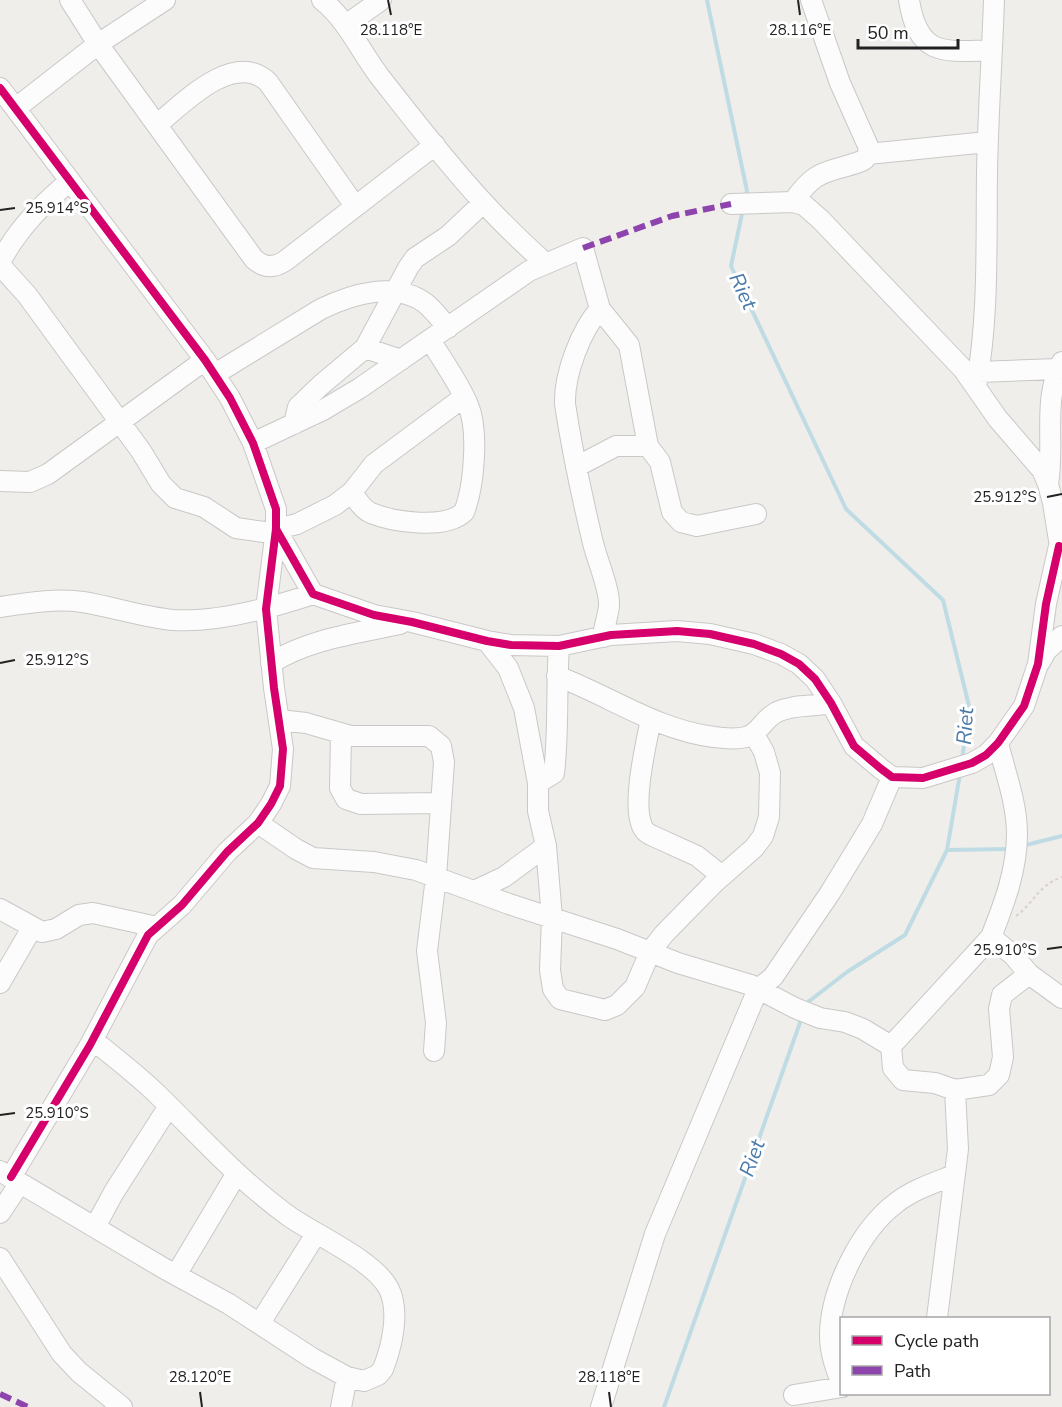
<svg xmlns="http://www.w3.org/2000/svg" width="1062" height="1407" font-family="'Nunito Sans',sans-serif">
<rect width="100%" height="100%" fill="#f0eeeb"/>
<g fill="none" stroke-linecap="round" stroke-linejoin="round">
<path stroke="#bfdbe3" stroke-width="4" d="M707,0l40,191 -2,8
M743,209l-12,57 115,243 97,91 27,110 -8,48
M1022,846l40,-10
M947,850l62,-1
M806,1007l2,-5 39,-30 58,-37 42,-85 13,-76
M664,1407l138,-390"/>
<g stroke="#c9c8c7" stroke-width="22">
<path id="minor" d="M70,0l28,44 156,215c10,9 20,9 31,2l150,-116
M322,0c26,21 38,51 58,77 33,42 66,85 102,124 20,22 41,42 63,62
M909,0c9,57 35,52 83,50
M346,25l35,-25
M0,88l205,272 25,38 23,45 23,66v20l-10,80 8,79 9,61 -3,37 -9,18 -13,19 -31,29 -45,53 -34,30 -58,110 -79,132
M16,108l82,-64 67,-44
M157,125c26,-22 77,-75 111,-43l87,124
M868,154l119,-12
M793,202c23,-33 31,-28 66,-40 9,-3 10,-8 9,-16l-28,-63 -29,-83
M731,204l62,-2 11,3 17,15 142,149 35,50 44,51 6,14 5,19 9,56
M0,263c16,-33 42,-59 70,-82
M0,265l27,30 114,156 20,33 14,14 29,9 32,21 28,4 33,-8 38,-19 17,-13 22,-28 90,-67
M600,309l29,36 19,101 12,16 12,50 9,10 16,4 59,-12
M365,348l36,12
M979,372l79,-3
M215,374l106,-65c31,-15 74,-28 104,-6 9,7 16,17 23,25
M976,387c13,-70 10,-143 11,-214 1,-58 5,-115 7,-173
M294,424l4,-17 23,-22 44,-37 43,-80 7,-10 33,-22 35,-33
M253,443l70,-33 37,-22 169,-117 54,-23 17,61c-19,21 -36,65 -35,95 7,46 17,93 28,139 4,17 17,46 16,63 -1,10 -5,20 -6,31
M576,467l40,-21h32
M0,481l30,1 18,-8 157,-114
M1048,484c7,-40 -6,-85 14,-122
M352,492c5,8 10,17 19,21 22,9 74,17 93,-1 10,-25 15,-82 4,-107 -9,-22 -25,-44 -38,-65
M276,529l37,65 61,21 38,7 75,19 24,4 48,1 52,-11 66,-4 33,3 44,10 27,10 18,10 16,15 16,24 23,43 26,22 12,9 31,1 49,-15 14,-8 12,-12 26,-37 14,-42 8,-60 13,-58
M0,607c27,-4 56,-9 83,-5 30,5 60,15 90,18 45,3 98,-12 140,-26
M487,641l21,27 16,40 14,75
M559,646c-3,42 0,85 -5,127l-16,10v28l8,35 6,72 -2,52 3,19 7,10 45,11 12,-5 18,-18 15,-35 14,-18 50,-51 40,-35 9,-12 6,-19 1,-44 -6,-21 -10,-18
M1040,662l6,-11 16,-15
M271,663c38,-24 86,-30 129,-39
M557,676c53,20 100,54 157,61 11,1 21,3 32,0 13,-3 17,-18 31,-25 17,-8 37,-5 54,-9
M651,719c-5,25 -18,80 -10,104 2,7 5,10 12,13l44,20 25,20
M279,720l27,3 45,13h78l12,10 3,16 -8,115 -9,74 9,72 -2,28
M341,734l-1,54 6,11 15,5 80,-1
M998,743c7,29 19,60 19,91 0,36 -13,70 -26,103l22,18 16,19 33,24
M258,823l38,26 17,9 61,4 42,8 93,34 108,35 61,24 73,22 44,23 25,10 25,4 18,7 28,17 2,22 10,12 32,3 20,7 3,59 -21,169
M474,891l30,-14 42,-31
M0,909l42,23 14,-3 23,-14 14,-2 64,14
M0,983l32,-55
M891,1046l100,-109
M955,1090l34,-5 10,-10 4,-18 -4,-48 3,-14 27,-21
M0,1171l165,98 64,35 83,54 35,19 17,4 14,-6 5,-6c9,-23 17,-57 6,-80 -14,-28 -73,-54 -99,-72 -49,-35 -88,-79 -131,-121 -20,-20 -44,-38 -66,-56
M0,1213l20,-30
M95,1227l19,-35 55,-86
M0,1258l62,96 17,18 43,35
M176,1275l61,-102
M260,1323l56,-89
M842,1385c-6,-16 -12,-32 -12,-49 0,-45 30,-106 66,-133 16,-13 38,-20 58,-28
M794,1395l48,-8
M341,1407l6,-30
M601,1407l54,-173 103,-245 15,-12 57,-84 42,-69 20,-47"/>
</g>
<path stroke="#dccecd" stroke-width="2" stroke-dasharray="3 3" stroke-linecap="butt" d="M1016,916c20,-15 20,-29 46,-39"/>
<use href="#minor" stroke="#fdfcfc" stroke-width="20"/>
<path stroke="#8e44ad" stroke-width="6" stroke-dasharray="12 6" stroke-linecap="butt" d="M583,248l89,-32 59,-12
M0,1394l28,13"/>
<g stroke="#fff" stroke-width="11">
<path id="cycleway" d="M0,88l205,272 25,38 23,45 23,66v20l-10,80 8,79 9,61 -3,37 -9,18 -13,19 -31,29 -45,53 -34,30 -58,110 -79,132
M276,529l37,65 61,21 38,7 75,19 24,4 48,1 52,-11 66,-4 33,3 44,10 27,10 18,10 16,15 16,24 23,43 26,22 12,9 31,1 49,-15 14,-8 12,-12 26,-37 14,-42 8,-60 13,-58"/>
</g>
<use href="#cycleway" stroke="#d6006c" stroke-width="8"/>
</g>
<path fill="none" stroke="#222" stroke-width="2" d="M388,0l3,15M798,0l2,15M0,210l15,-2M1047,497l15,-3M0,663l15,-3M1047,949l15,-2M0,1115l15,-2M200,1392l2,15M609,1392l2,15"/>
<g text-anchor="middle" dominant-baseline="central" stroke-width="6" stroke-linejoin="round" paint-order="stroke">
<g font-size="21" font-style="italic" fill="#4a7aab" stroke="#fff">
<text transform="translate(743 291) rotate(65)">Riet</text>
<text transform="translate(965 726) rotate(-86)">Riet</text>
<text transform="translate(752 1158) rotate(-70)">Riet</text>
</g>
</g>
<g font-size="15" text-anchor="middle" fill="#222" stroke="#fff" stroke-width="6" stroke-linejoin="round" paint-order="stroke">
<text x="391" y="35">28.118°E</text>
<text x="800" y="35">28.116°E</text>
<text x="57" y="213">25.914°S</text>
<text x="1005" y="502">25.912°S</text>
<text x="57" y="665">25.912°S</text>
<text x="1005" y="955">25.910°S</text>
<text x="57" y="1118">25.910°S</text>
<text x="200" y="1382">28.120°E</text>
<text x="609" y="1382">28.118°E</text>
</g>
<rect x="840" y="1317" width="210" height="78" fill="#ffffff" stroke="#a7a7a7" stroke-width="1.5"/>
<rect x="852" y="1336" width="30" height="9" fill="#d6006c" stroke="#a7a7a7" stroke-width="1.5"/>
<text x="894" y="1347" font-size="18" fill="#222222">Cycle path</text>
<rect x="852" y="1366" width="30" height="9" fill="#8e44ad" stroke="#a7a7a7" stroke-width="1.5"/>
<text x="894" y="1377" font-size="18" fill="#222222">Path</text>
<path d="M858 39v9h100v-9" fill="none" stroke="#222222" stroke-width="3"/>
<text x="867" y="39" font-size="18" fill="#222222" stroke="#ffffff" stroke-width="4.5" paint-order="stroke">50 m</text>
</svg>
